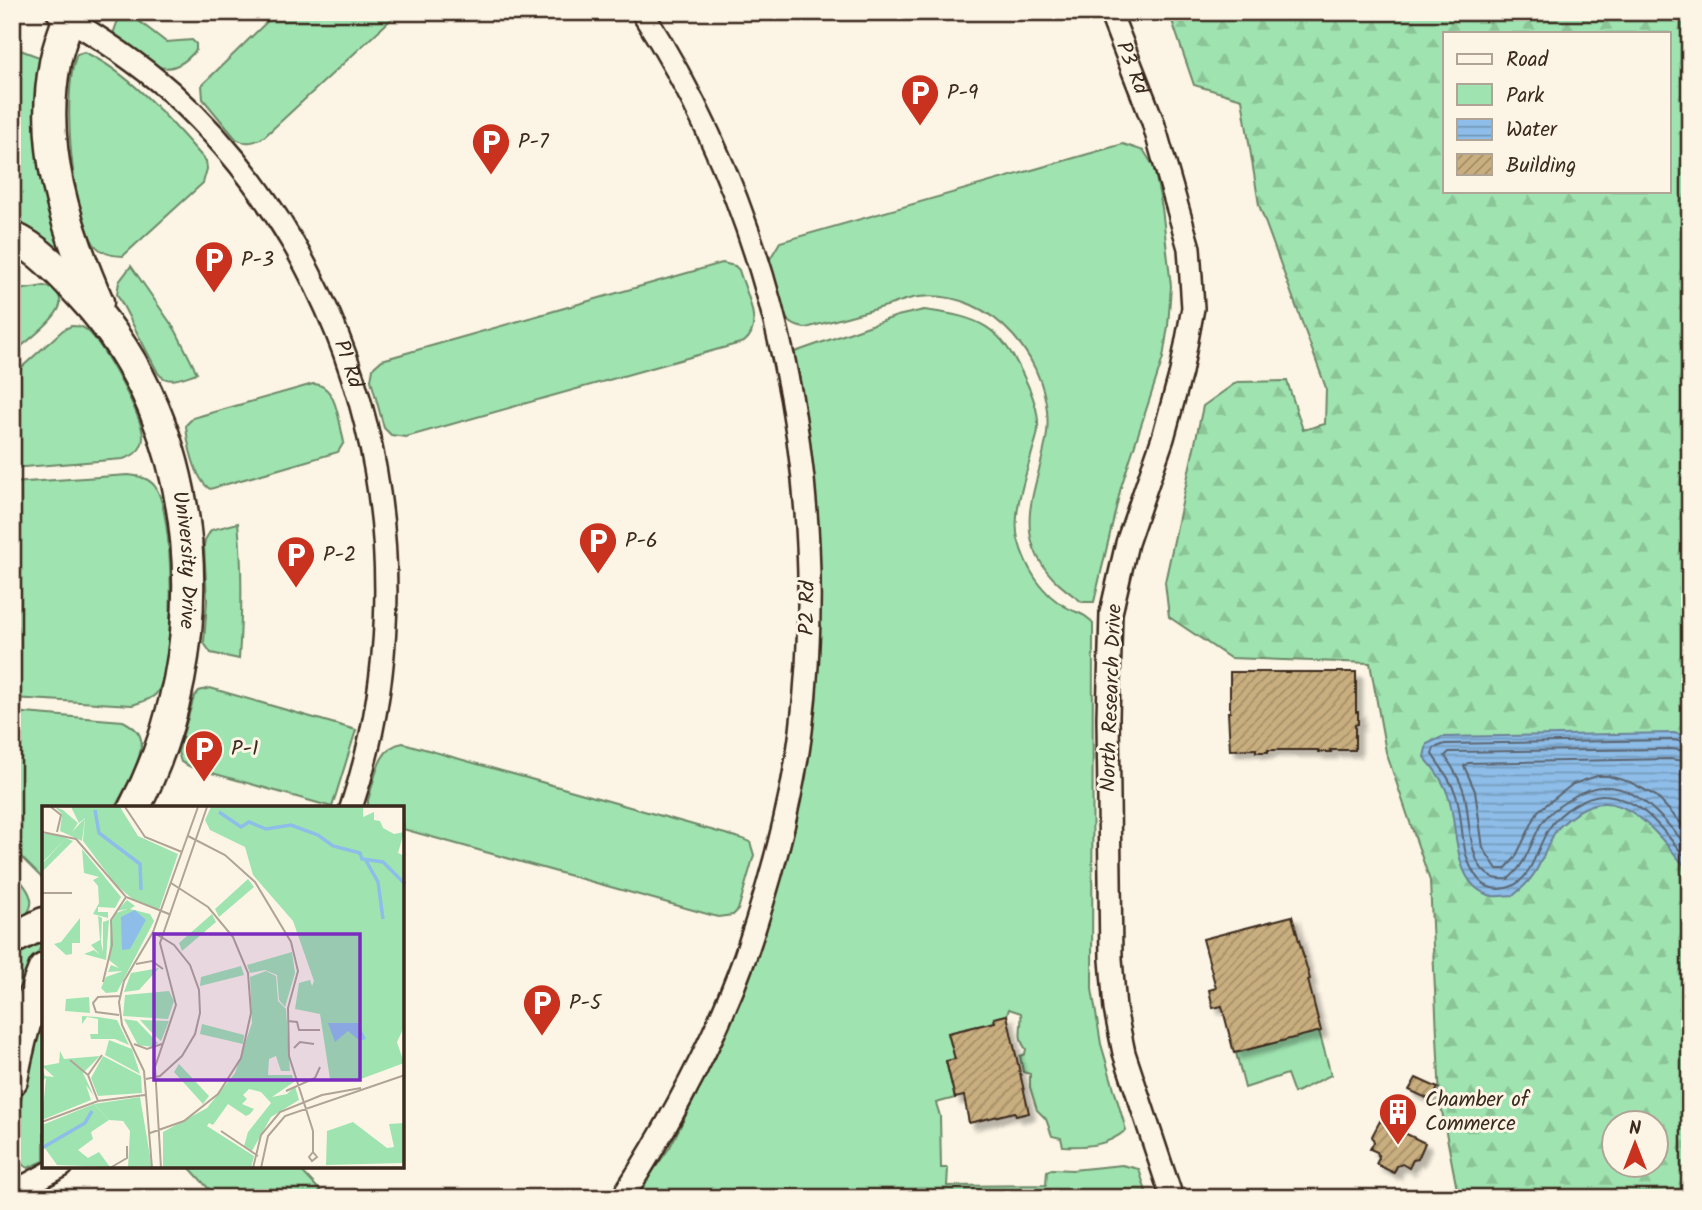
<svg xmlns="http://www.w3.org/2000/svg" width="1702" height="1210" font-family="Kalam,sans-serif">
<defs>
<pattern id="forest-firs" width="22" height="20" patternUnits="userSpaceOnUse" patternTransform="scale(1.75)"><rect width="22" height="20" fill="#9fe4b0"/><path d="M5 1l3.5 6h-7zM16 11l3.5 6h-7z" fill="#8ac497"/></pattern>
<pattern id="water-rules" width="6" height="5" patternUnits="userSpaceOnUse" patternTransform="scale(1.75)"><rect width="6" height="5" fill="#8dbde8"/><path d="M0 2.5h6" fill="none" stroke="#749abb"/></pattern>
<pattern id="building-hatch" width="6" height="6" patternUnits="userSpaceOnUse" patternTransform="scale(1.75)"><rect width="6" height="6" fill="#c9ae7f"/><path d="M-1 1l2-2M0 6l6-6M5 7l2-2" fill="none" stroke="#a48e67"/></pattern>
<filter id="shadow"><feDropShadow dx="6" dy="6" stdDeviation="2" flood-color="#0004"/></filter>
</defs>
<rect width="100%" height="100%" fill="#fcf5e5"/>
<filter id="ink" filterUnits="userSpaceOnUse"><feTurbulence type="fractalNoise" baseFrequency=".0143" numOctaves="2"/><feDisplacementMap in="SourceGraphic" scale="14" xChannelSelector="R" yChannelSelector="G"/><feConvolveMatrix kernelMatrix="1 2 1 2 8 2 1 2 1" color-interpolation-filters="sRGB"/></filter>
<g filter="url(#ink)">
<path fill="#9fe4b0" stroke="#6d8767" stroke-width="2" d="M121,12h6l39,30 26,-2 4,4v6c-32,38 -53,7 -83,-16z
M277,12h122l-135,125c-9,5 -18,8 -28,2l-33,-40 -1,-14z
M12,47l30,11 1,121 20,77 -51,-28z
M84,52c47,21 88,71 122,109l1,8 -4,14 -80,73c-11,0 -22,-3 -29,-12 -23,-33 -33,-153 -17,-190z
M1123,144l21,7 10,16 8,41 9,78 -3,40 -5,32 -42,129 -27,115h-12c-21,-15 -39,-29 -48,-54 -14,-37 9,-78 13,-115 7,-69 -54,-145 -128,-136 -12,1 -24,7 -36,10 -26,7 -51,14 -77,21 -30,-2 -32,-40 -39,-64l13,-22z
M722,263l13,3 4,4c6,21 26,56 5,72l-338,95 -15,-2 -7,-7 -13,-48 2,-12 9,-8z
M131,266l45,65 21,42c-14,4 -29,13 -39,0l-41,-79 2,-12z
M44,286l11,3c3,4 6,10 5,16 -3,14 -36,39 -48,49v-63z
M924,310c55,7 76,15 100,67 7,14 15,35 14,51 0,7 -3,15 -5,21 -7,27 -21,62 -15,90 7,27 23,55 48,68 10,6 21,7 27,17l-1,365 9,55 25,86c-19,16 -38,17 -63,16l-2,-8 -9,-2 -6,-17 -9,-9 -7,-23v-13l-7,-2 -3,-16 5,-2 1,-5c-10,-12 -3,-23 -5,-36l-12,-4 -2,6 -13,3 1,4 -47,11 7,26 -9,3 9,36 -19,5 4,13 1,52h7l-1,18 99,-1 1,-14 5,-2 20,1 50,-5 17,4 9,29h-514l36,-51 60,-120 51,-148 28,-139 -17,-387 105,-37z
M71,326c7,0 11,0 16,4 15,13 56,87 56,107 0,12 -9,19 -20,22l-111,9v-92l51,-46z
M313,384c24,0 26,39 31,58l-6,10 -128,37c-15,-9 -23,-47 -24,-64l7,-7z
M128,475c9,1 18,2 25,9 23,23 23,186 3,210 -7,7 -16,8 -24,11l-120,-7v-215z
M238,523c5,46 4,90 1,136l-28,-6 -7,-10 3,-43 -3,-54 1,-6 6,-10z
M210,688l146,42 -24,77 -141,-40 -10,-5 -3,-10 16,-55 5,-6z
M12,712l111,9c8,4 17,10 18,19 3,16 -18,54 -26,67l-71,1v72l-32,-32z
M403,743l340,96 7,3 4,13 -16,55 -5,5 -15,2 -315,-88 -1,-21 -34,-1v-7c7,-21 10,-54 35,-57z
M12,871c21,23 30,36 0,56z
M41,941v4l-29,73v-68z
M44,1011v150l-16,7c-4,-3 -7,-3 -9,-7 -13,-24 17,-122 25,-150z
M1319,1031l12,44 -37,18 -7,-19 -42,14 -9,-35z
M188,1166h109l30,32h-110z"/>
<path fill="url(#forest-firs)" stroke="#6d8767" stroke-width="2" fill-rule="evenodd" d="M1169,12h521v1186h-185l-47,-3 -18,-94 -10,-220 -44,-129 -16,-89 -140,-5 -61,-41 -4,-35 38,-176 34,-24 50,-1 16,49 22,-6 1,-36 -67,-183 -17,-106 -48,-14zM1445,33h224v158h-224zM1614,1122h42v42h-42z"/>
<path fill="url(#water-rules)" stroke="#6c8297" stroke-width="2" d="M1674,733l16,4v135c-27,-29 -65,-91 -111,-61 -8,6 -19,13 -24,21 -16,28 -13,40 -41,63 -6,0 -15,2 -21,1 -41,-8 -35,-69 -44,-98 -5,-17 -14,-29 -25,-41l3,-13 15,-7z"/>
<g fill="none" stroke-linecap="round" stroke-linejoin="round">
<path stroke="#5c656f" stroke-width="2" d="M1690,743l-17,-3 -228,4 -11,4 -2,6c8,13 19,25 24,41 9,29 2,61 24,86 5,5 12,8 19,8 34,-1 35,-40 51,-62 9,-14 36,-33 54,-32 13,0 34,10 43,19 16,14 29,33 43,48
M1690,752l-18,-3 -223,3 -4,4c8,12 17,26 20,40 6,28 2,88 43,83 19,-15 22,-35 33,-55 6,-10 19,-19 29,-25 53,-36 88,15 120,50
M1690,762l-20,-3 -202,4 -4,3 11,25 8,57 14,21h8l10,-11 23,-47 35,-27 24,-8h11l22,6 26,14 34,37"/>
</g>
<path fill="url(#building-hatch)" stroke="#3b2a1e" stroke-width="2" filter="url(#shadow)" d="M1230,672h126v40h2v12l-3,1v25h-25l1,2h-13v-2h-50v2h-12v-3l-26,1 -2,-38h2z
M1292,916l18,63 -2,1 13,51 -87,22 -12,-47 -9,2 -4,-18 7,-2 -13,-49z
M1007,1015l22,98 -13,3 -1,-4 -46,11 -5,-27 -9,2 -9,-37 9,-2 -7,-26 47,-11 -1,-4z
M1416,1078l22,10 -7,12 -22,-10z
M1380,1121l45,22 -7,16 -5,1 -4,8 -7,-4 -5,2 -3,7 -18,-9 3,-6 -2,-6 -7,-3 4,-7 -2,-6z"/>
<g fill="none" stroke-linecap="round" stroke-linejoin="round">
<g stroke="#3b2a1e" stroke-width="26">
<g id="minor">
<path id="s1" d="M1110,12l43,110 36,126 4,60 -12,64 -18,66 -36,105 -16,70 -3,104 3,242 4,50 9,44 48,145"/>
<path id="s2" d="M58,13c40,23 79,49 113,79 196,178 263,467 180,716"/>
<path d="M12,1193l50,-27"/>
<path d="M622,1198c49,-76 92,-156 123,-241 25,-73 46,-150 56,-226 30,-248 -24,-508 -159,-719"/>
</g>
</g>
<g stroke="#3b2a1e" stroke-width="35">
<g id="secondary">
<path d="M71,12c-6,17 -13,34 -16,51 -16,84 10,163 43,239"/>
<path id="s3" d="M12,237c26,11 50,37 69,58 125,133 138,354 53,513"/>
<path d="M12,939l32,-16"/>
<path d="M12,1080c7,-38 17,-75 32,-111"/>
</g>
</g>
<use href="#minor" stroke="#fcf5e5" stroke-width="21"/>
<use href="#secondary" stroke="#fcf5e5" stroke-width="30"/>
</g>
</g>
<defs>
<g id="parking-pin" transform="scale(2.0125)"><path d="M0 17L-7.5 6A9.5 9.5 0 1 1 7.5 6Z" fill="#c8321e" stroke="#fcf5e5"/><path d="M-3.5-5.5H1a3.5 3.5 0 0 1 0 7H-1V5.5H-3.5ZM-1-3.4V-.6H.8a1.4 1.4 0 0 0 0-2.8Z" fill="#fff"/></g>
<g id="building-pin" transform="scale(2.0125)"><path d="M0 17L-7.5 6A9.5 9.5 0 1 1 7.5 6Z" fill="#c8321e" stroke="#fcf5e5"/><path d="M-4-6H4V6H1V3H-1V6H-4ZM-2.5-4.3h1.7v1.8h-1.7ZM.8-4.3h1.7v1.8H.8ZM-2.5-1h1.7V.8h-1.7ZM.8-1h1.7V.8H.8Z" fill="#fff"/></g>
</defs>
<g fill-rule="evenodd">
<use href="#parking-pin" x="920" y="93"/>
<use href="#parking-pin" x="491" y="142"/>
<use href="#parking-pin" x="214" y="260"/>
<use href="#parking-pin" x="598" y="541"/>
<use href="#parking-pin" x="296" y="555"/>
<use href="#parking-pin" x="204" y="749"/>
<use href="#parking-pin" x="542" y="1003"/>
<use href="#building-pin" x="1398" y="1112"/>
</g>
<g text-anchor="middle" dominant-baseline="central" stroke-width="6" stroke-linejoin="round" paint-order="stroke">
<g font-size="21" fill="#3b2a1e" stroke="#fcf5e5">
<text stroke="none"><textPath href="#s1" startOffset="60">P3 Rd</textPath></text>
<text stroke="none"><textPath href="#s2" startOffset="466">P1 Rd</textPath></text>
<text stroke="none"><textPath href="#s3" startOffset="382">University Drive</textPath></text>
<text transform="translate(808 608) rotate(-89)">P2 Rd</text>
<text transform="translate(1112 698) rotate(-88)">North Research Drive</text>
</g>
<g font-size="21" fill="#3b2a1e" stroke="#fcf5e5" text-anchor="start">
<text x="947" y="93">P-9</text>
<text x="518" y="142">P-7</text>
<text x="241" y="260">P-3</text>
<text x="625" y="541">P-6</text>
<text x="323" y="555">P-2</text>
<text x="231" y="749">P-1</text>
<text x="569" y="1003">P-5</text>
<text x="1425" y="1100">Chamber of<tspan x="1425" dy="24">Commerce</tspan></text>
</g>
</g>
<g transform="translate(42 806)">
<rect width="362" height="362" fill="#fcf5e5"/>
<path d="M13,1l8,3 15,13 -6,9 13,-14 -3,23 -22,-10 2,-17zM0,28h14l17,7 -31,31v-8l24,-26 -24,25zM40,43l39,48 -6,11 -17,-1v5h10v6l-15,-4 6,-11 -1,-17 -5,-6 6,-3 -15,-4zM206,73l6,8 -35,30 -4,-8zM85,94l8,6 -5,3 20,5 4,7 -37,71 -11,1 -5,-5 5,-11 17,-6 -15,1 3,-7 8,3 -10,-8 2,-38 5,-9 11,-4 -10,2zM170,108l4,8 -34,29 -3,-8zM56,110l4,2 -1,24 2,10v-30l6,-2 -3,40 -22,-6 10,-4 6,5 -9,-10 9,-5zM38,112v25h-8v11l-6,1 -12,-11 7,-2zM250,146l3,21 -10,34 -6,-7 -2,-25 -12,-5 -15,3 -3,-8zM199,160l3,9 -44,11 1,-9zM117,162l-20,22 -15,2 7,-19zM224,165l10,5 2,25 8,8 4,62h-9l-5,-15 -7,3 -1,16h24l2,7 -22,15 15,-3 8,-8 4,14 -28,17 -19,34 -8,-5 4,-14 23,-29 -10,-11 -12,-3 -6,6 4,4 -5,5 12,5 -4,5 -4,2 -18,-12 -15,21 -4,-2 -2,3 47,30 -3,12h-88v-36l44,-24 28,-35 17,-50 -2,-46zM127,185l5,10 -6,18 -45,-3 2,-21zM47,191l1,16 -25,-2 1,-12zM40,210l16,1 19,3 12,25 -14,-6h-24l-1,-5h8v-15l-11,-2 -5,7zM82,213l13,2 21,22 -5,4 -15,-2zM98,214l29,1 -8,20 -10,-9zM160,218l42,11 -1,9 -43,-10zM67,234l23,9 8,25 -35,-19zM18,245l4,8 36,-3 -17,17 11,23 -8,-11 5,15 -49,20 4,-42 -4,3v-13l3,8 9,1 -12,-11 17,-3zM61,250l38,20 1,17 -44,3 -7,-18zM137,258l30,32 -6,8 -29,-32zM98,291l12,71h-24l2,-37 -7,-10 -14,-1 -15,-16z" fill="#9fe4b0"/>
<path d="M29,1h49l18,29 40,18 -19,56 -24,-9 -19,-16 -33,-44 2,-23 -6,5zM169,1h152v10l11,-5v8l6,1 3,7 11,6 10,-2 -6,21 7,3v169l-8,17 7,21 -43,16h-31l-10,-65 -25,-5 4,-26 11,-3 2,6 2,-5 -21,-60 -40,-46 -8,-28 -35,-17 -5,-10zM52,298l15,16 -18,12 2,7 -15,11 10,8 11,-6 11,15 -53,-2 -13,-18 -2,-22zM311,316l34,26 7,-1 -5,-23 15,-1v40l-78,2 1,-34z" fill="#9fe4b0"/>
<path d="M93,104l11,10 -16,29 -8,1 -1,-33zM286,217h30l8,16 -6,2 -12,-10 -13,11z" fill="#8dbde8"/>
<path fill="none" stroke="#8dbde8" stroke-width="3.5" d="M53,4l4,23 41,31 1,26M177,6l22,15 8,-5 17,7 25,-4 27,10 15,11 27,7 2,6 21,3 22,22M323,53l13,23 5,37M0,342l43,-25 7,-12"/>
<path fill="none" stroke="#afa495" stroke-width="2" d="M9,1l10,8 -4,17M83,1l20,30 37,15M0,26l34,7 50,58 43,17M146,30l37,19 30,27 36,60 7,29 -10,37 1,48 24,75v21l-4,5 3,4 5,-4 -4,-5M0,87h30M94,158l16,-3 11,8M61,176l9,-37 -1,-25 15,-23M77,209l-23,-3 -3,-9 5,-6 22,-1M246,215l9,1 2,8h21M92,238l13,5 15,-5M252,242l6,-6 14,2M28,254l18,15 10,26M46,269l14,-20M104,273l14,-3 22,-20 13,-22 5,-21 -1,-23 -9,-25 -16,-20 -21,-13M244,285l29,-13 5,-11M0,316l56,-21 47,-6M179,325l37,25M108,327l34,-12 34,-27 23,-36 10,-45 -3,-40 -15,-36 -25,-30 -37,-24M68,362l17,-10v-12M110,362l-8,-97 -22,-46 -3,-23 5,-21 29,-49 45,-125M119,362l-6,-101 21,-62 -16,-62 47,-136M211,362l8,-33 19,-23 42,-17 39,-7M219,362l7,-32 17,-20 120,-41"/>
<path fill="#7b2cbf" fill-opacity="0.15" stroke="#7b2cbf" stroke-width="3.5" d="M112,128h206v146h-206z"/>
<rect width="362" height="362" fill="none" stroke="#3b2a1e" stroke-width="3.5"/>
</g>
<rect width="1702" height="1210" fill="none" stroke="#fcf5e5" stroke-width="42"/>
<rect x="21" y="21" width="1660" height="1168" fill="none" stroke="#3b2a1e" stroke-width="2.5" filter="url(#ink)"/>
<rect x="1443" y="32" width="228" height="161" fill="#fcf5e5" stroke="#afa495" stroke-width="2"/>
<rect x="1457" y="54" width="35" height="10" fill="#fcf5e5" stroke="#afa495" stroke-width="2"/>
<text x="1506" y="66" font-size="21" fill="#3b2a1e">Road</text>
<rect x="1457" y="84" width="35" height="21" fill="#9fe4b0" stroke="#afa495" stroke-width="2"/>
<text x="1506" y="102" font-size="21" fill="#3b2a1e">Park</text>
<rect x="1457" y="119" width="35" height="21" fill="url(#water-rules)" stroke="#afa495" stroke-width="2"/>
<text x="1506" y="136" font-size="21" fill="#3b2a1e">Water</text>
<rect x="1457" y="154" width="35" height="21" fill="url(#building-hatch)" stroke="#afa495" stroke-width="2"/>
<text x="1506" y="172" font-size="21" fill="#3b2a1e">Building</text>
<g transform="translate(1635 1144)"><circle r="33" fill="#fcf5e5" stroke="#afa495" stroke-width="2"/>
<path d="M0-5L12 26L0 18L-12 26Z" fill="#c8321e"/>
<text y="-10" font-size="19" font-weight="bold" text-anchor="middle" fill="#3b2a1e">N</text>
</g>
</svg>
